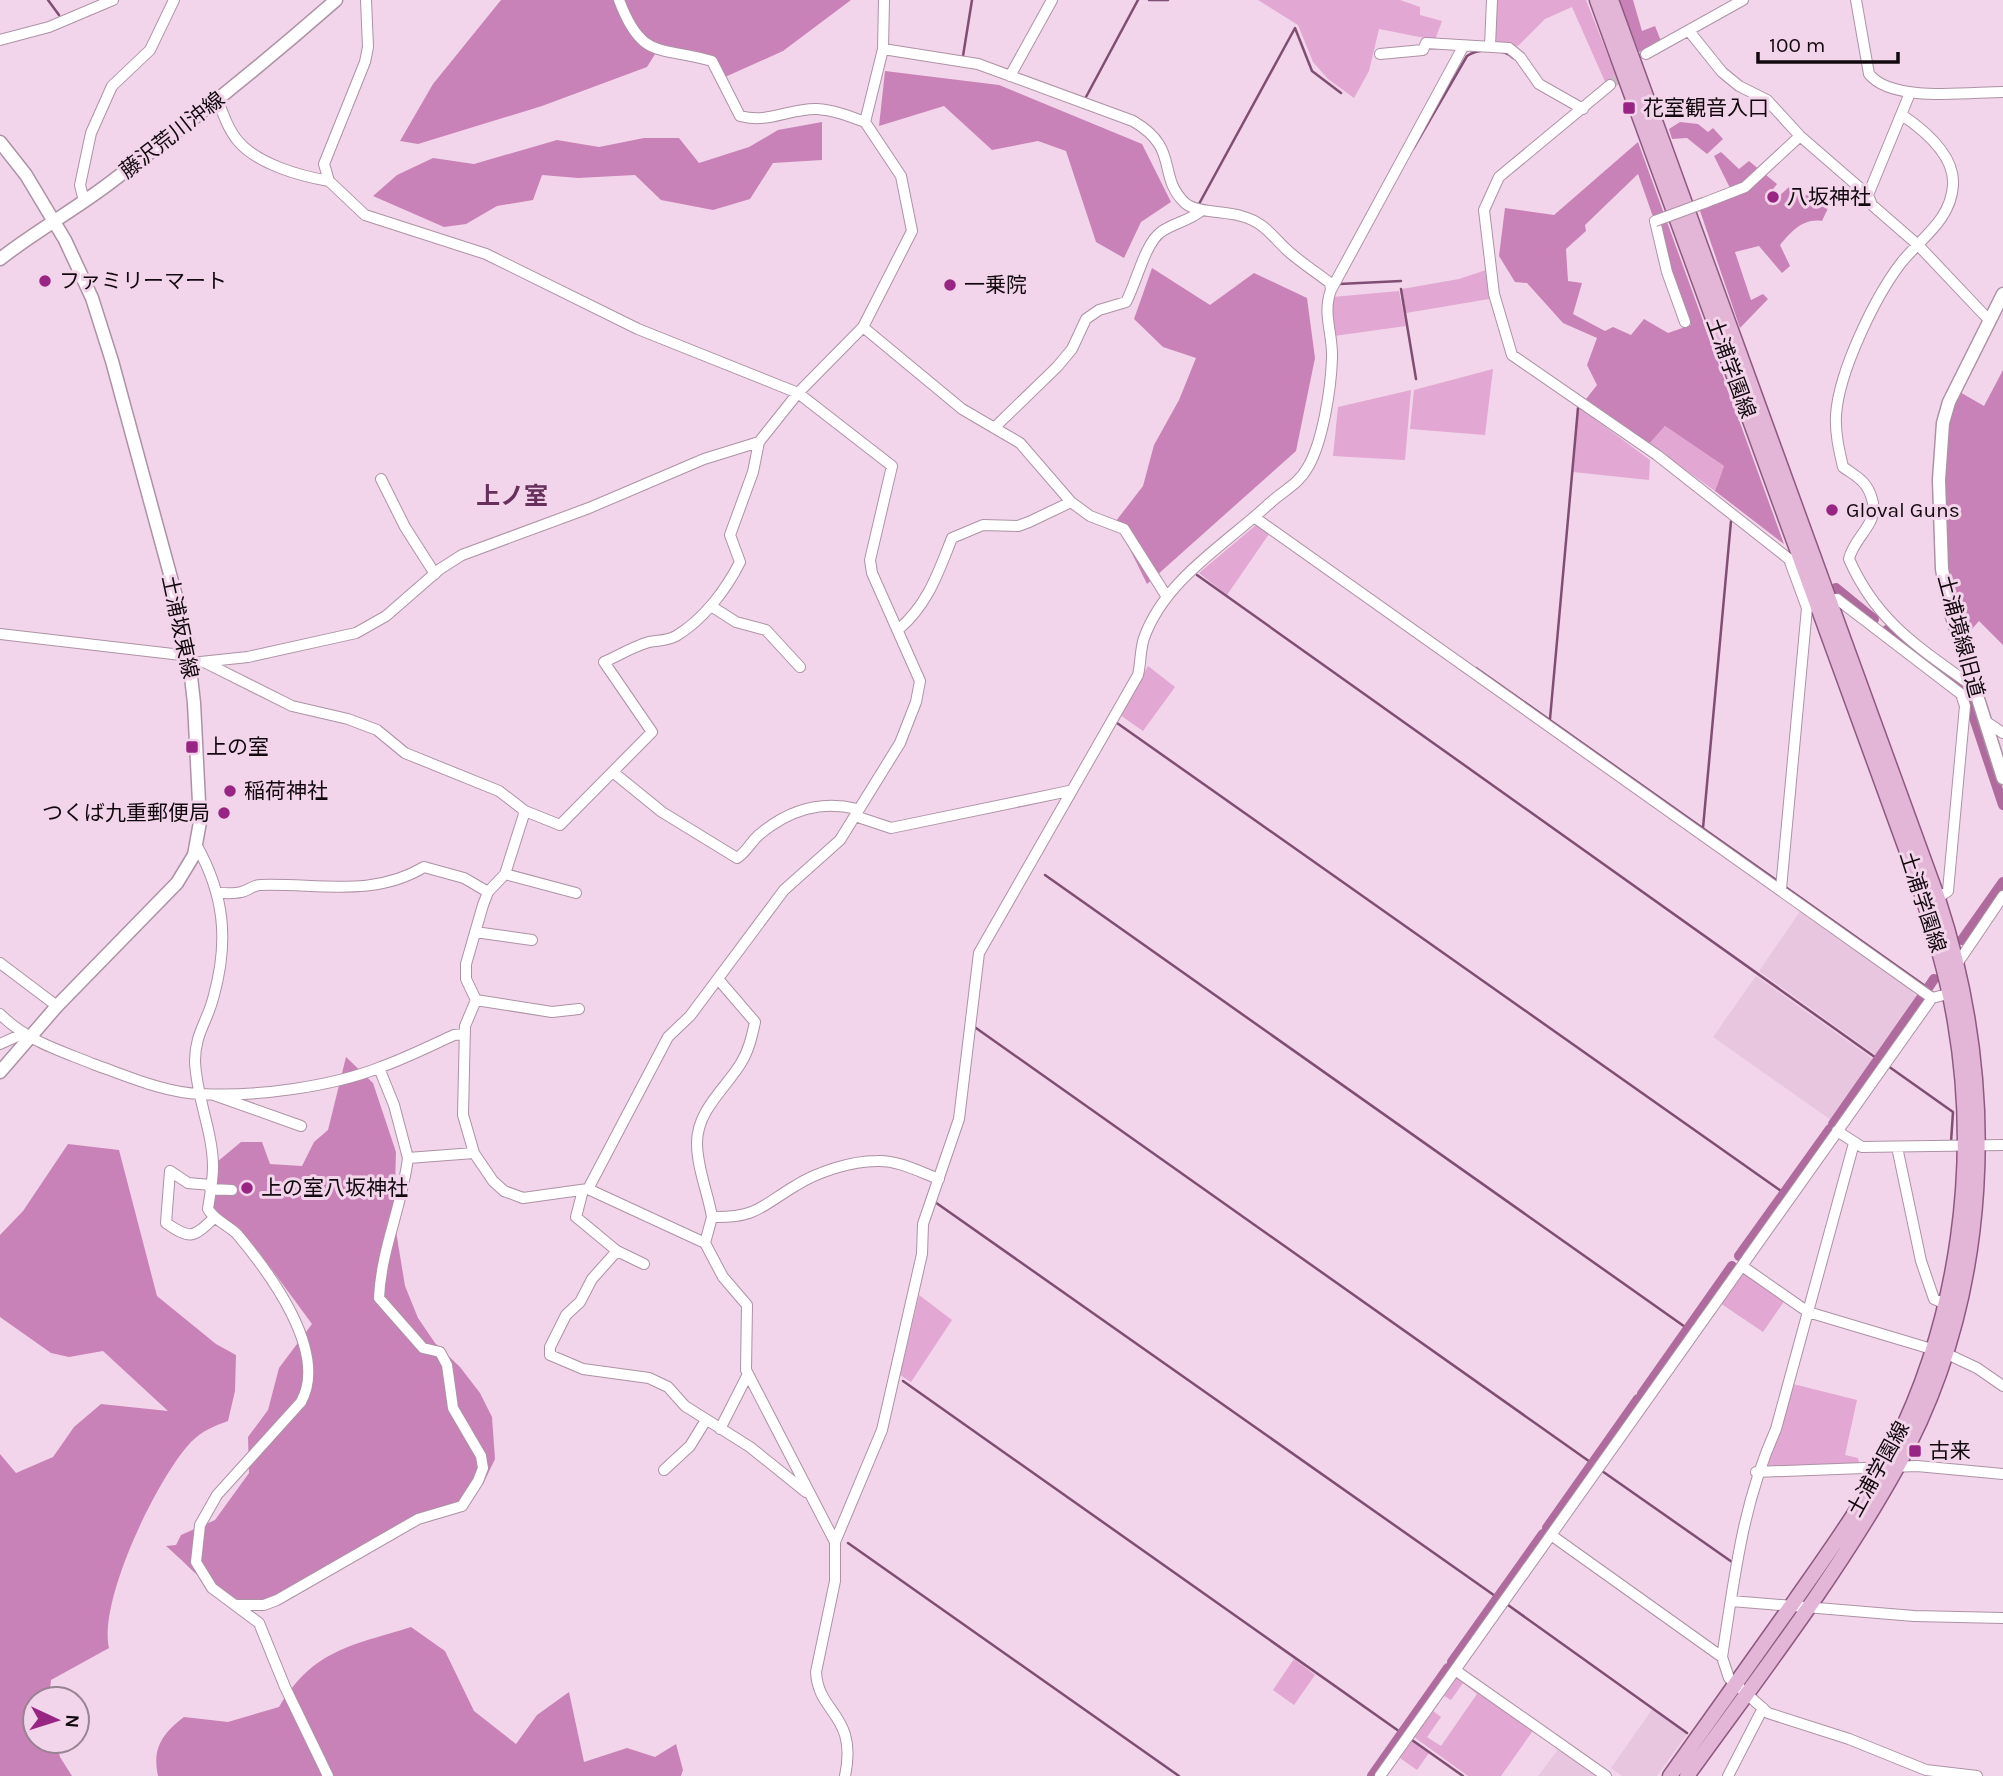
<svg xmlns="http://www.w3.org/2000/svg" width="2003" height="1776" font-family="Karla,'Noto Sans JP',sans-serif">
<rect width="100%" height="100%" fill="#f2d5ea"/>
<path fill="#e9c6df" d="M1801,910l105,75 11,12 -40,59 -118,-85z
M1756,976l117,83 -42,61 -118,-83z
M1653,1708l34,26 -30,42h-35l-11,-8z
M1559,1748l38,28h-59z"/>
<path fill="#e2a7d2" d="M1258,0h142l20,7v8l22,6 -7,19 -56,-11 -10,42 -15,27 -26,-19 -15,-17 -15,-37z
M1497,0h89l30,76 -10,8 -34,-77 -27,12 -27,27 -23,-3z
M1486,270l3,29 -83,14 -4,-24 57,-10z
M1399,291l7,35 -72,10 -4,-18 2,-21z
M1493,369l-8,66 -75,-6 4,-39z
M1411,390l-6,70 -72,-4 5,-49z
M1577,406l73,54 -1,20 -76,-8z
M1665,426l59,40 -9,25 -66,-47z
M1256,525l13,9 -42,61 -28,-22z
M1148,666l27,21 -32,44 -23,-16z
M1743,1272l42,28 -22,32 -43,-29z
M919,1295l33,25 -41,62 -11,-7z
M1793,1384l64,16 -12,55 13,3 1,5 -94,4z
M1294,1659l21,16 -21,30 -21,-15z
M1459,1675l75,54 -33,47h-33l-54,-39 19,-26 8,6 -14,20 14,9 36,-52 -14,-11 -12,17 -7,-4z
M1412,1741l17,12 -12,17 -17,-12z"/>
<path fill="#c982b7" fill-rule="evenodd" d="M501,0h350l-68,51 -58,26 -13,-16 -55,-10 -10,16 -105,39 -124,38 -18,-3 33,-57z
M1619,0h14l9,31 13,-5 6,15 -22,11z
M885,71l114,14 143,59 29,58 -30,20 -17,36 -28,-16 -30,-91 -28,-10 -46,9 -48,-44 -65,20z
M822,122v38l-49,3 -23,36 -37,11 -52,-10 -26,-25 -57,3 -36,-3 -9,25 -36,6 -31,18 -22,3 -71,-31 24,-21 36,-17 41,6 83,-24 42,7 45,-9h35l20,25 50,-16 29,-17z
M1680,122l18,2 10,8 5,-4 10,11 -16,15 -20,-16 -15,1 -3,-10z
M1638,142l146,402 -69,-53 9,-25 -59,-40 -16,18 -63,-45 11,-14 -10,-20 10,-27 -34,-15 -36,-40 -12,-1 -16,-26 6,-48 49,7zM1638,174l53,151 -23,8 -24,-14 -13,16 -18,-8 -8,4 -32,-17 9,-31 -14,-2 -2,-32 20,-18 -1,-6z
M1721,152l18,17 10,-8 28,23 -12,16 4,5 20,-18 10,9 9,-1 10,11 18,-15 -14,30c-19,-3 -31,11 -42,24l10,21 -8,7 -23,-27 -24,6 16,48 12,-6 5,5 -28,29 -41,-120 34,-14 -19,-38z
M1152,268l58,37 44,-32 53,25 8,60 -19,93 -149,133 -31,-63 27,-35 11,-41 25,-45 17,-42 -33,-11 -29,-28z
M2003,370v275l-24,-24 -15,17c-21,-74 -31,-173 -6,-247l26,15z
M346,1057l27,26 23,69 -2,67 11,67 13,32 17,25 25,24 20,26 12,24 3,42 -12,25 -19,16 -190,98c-51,13 -72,-21 -108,-52l10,-1 5,-10 34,-15 34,-47 -1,-36 20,-27 11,-42 33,-44 -53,-72 -46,-42 4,-48 24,-20h21l8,22 32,2 12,-24 14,-12z
M68,1144l51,6 38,146 59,48 20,11 -1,36 -7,30c-14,5 -26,10 -37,21 -34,36 -93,159 -82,206l-58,32 -2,19h-14v42h21l4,16 12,19h-72v-322l16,19 37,-16 21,-30 27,-23 67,7 -65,-60 -34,6 -18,-4 -51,-36v-82l23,-24z
M411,1627l34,24 29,60 42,33 21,-29 32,-23 15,70 43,-14 28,9 21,-13 7,26 -2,6h-523c-6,-28 4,-42 26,-59l44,5 51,-15c35,-58 72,-61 132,-80z"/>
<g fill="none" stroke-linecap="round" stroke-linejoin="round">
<path stroke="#804d73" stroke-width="2.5" d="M48,0l11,15
M1149,0h19
M963,56l9,-56
M1086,97l52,-97
M1413,149l54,-93c11,-8 38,-7 46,2
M1199,204l96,-176 17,43 29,22
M1339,284l62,-3
M1401,289l15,90
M1197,575l682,485
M1476,668l303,214
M1550,719l28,-311
M1117,723l667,470
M1703,828l28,-307
M1045,875l643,454
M1784,886l144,102
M976,1028l617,436
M1888,1066l65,46 -2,30
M935,1202l563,396
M903,1381l500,353
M1602,1471l130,91
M848,1543l331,233
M1508,1605l179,128
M1412,1740l51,36"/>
<path stroke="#af6a9e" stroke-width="10" d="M1836,588l38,31
M1887,630l79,64 37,111
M1962,940l41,-58
M1928,988l6,-9
M1833,1124l88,-126
M1739,1256l91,-127
M1642,1394l90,-128
M1547,1528l91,-129
M1452,1662l91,-128
M1372,1776l76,-108"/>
<path stroke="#d0b6c9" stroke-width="10" stroke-dasharray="10 5" stroke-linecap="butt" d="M1610,85l36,-31"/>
<g stroke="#ad92a5" stroke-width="12">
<path id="minor" d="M366,0l2,47 -3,15 -41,102 5,17 36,34 121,39 152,75 160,64 94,73 -22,94 2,13 48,108 -4,21 -16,41 -60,97 -56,50 -94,126 -22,21 -80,152
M619,0c23,61 41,46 93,61l28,55c28,8 50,-8 77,-7 17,1 32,7 48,13
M1856,0l13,74c23,29 100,18 134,18
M1689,31l33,41 17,14 28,14 33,36 68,59 4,10 46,40 71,75
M0,40l49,-13 64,-27
M1490,46l2,-46
M883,49l95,15 155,57c48,28 23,54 52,82 11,10 41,8 56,13 23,6 30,19 46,34 13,12 29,22 43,33l1,7
M1380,54l43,-4 3,-7 83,5 11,9 19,27 44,25
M1646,54l97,-54
M1010,76l42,-76
M1610,85l-111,92 -15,33 10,84 18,61 145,100 132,104 18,49 -26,281
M218,100c5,14 10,29 20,41 19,23 62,35 91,40
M1902,115c22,15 53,41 51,70 -2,35 -32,53 -52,78 -26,34 -62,108 -65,152 -1,18 3,35 7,52 14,10 24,14 29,32 8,25 -18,37 -23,60 28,64 71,89 126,129
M1868,195l42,-102
M84,201l-4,-16 11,-52 21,-47 38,-36 24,-50
M1704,203l41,-16 55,-51
M1655,221l12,51 18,50
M863,327l99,82 58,34 51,59 19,14 34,13 43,68
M994,428l63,-61 15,-18 14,-30 13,-9 27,-8c10,-18 19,-59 35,-70 12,-9 28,-11 40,-21
M381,479l24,48 30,47
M1254,517l678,481
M1826,599h11l124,95 4,12 -17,185 -15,10
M711,606l25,16 30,8 34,37
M899,629c29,-25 39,-56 53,-91l31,-13 35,1 11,-4 42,-20
M0,634l190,22
M191,663l57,-6 108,-24 30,-17 54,-47 22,-14 127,-47 115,-49 55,-17 39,-49 65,-66 49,-96 -11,-55 -36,-54 18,-73 1,-49
M206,663l86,43 56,13 29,11 28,23 94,38 26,20 35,14 92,-93 -48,-70c14,-6 30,-16 45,-20 10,-2 18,-1 27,-6 27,-16 50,-46 64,-74l-10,-27 23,-63 6,-30
M1985,721l18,12
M614,773l48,39 75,46c10,-6 14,-17 23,-24 29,-24 60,-34 97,-25
M525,811l-20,63 -17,18 -5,13 -17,59v15l10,21 -11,26 -2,89 11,38 19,28 11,10 19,7 65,-9 117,54 18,34 24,28 -1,65 89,172
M855,816l36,12 178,-37
M197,846c27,49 32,94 17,149 -6,26 -19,38 -19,66 1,35 18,71 18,106 0,14 -3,28 -5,42 6,11 20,16 29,25 32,38 92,118 64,168l-84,93 -17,30 -4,37 16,26 47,35 26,64 43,89
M505,874l71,19
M219,893c7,0 15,1 22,-1 7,-1 12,-7 19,-7 57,-2 113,13 164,-18l40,11 24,14
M475,932l57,8
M0,963l57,43
M1957,964l46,-68
M476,1000l76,12 27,-3
M0,1014c27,27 59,36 93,50 34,12 72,29 108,30 54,3 130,-7 180,-27 25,-9 49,-21 73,-32l11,-1
M0,1044l22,-10
M379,1068l15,37 14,53
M214,1095l87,31
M1837,1131l25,16 141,-2
M1854,1143l-78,286c-34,76 -41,146 -54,228l7,21 39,35 81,26 77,31 51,6
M1897,1147l24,114 13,38 11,5
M211,1185l-23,-2 -18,-12 -4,52c25,17 27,15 49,-6
M210,1189l22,1
M583,1190l-7,27 41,34 -25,28 -12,23 -14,13 -16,32v8l33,14 66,9 19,9 17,19 65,41 56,45
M712,1217c-4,-24 -15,-49 -15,-74 0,-33 29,-55 44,-80 8,-13 11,-27 14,-41l-37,-43
M705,1243l7,-26c44,1 48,-10 83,-31 22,-14 56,-25 82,-25 21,-1 43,11 62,18
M617,1251l27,13
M1742,1266l66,46 137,41 32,15 26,18
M720,1429l28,-55
M664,1470l26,-24 16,-26
M1756,1472l161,-6 86,8
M1551,1535l171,122
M1731,1601l183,15 89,2
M238,1605h26l13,-5 141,-81 44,-13 16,-25 5,-13 -2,-12 -28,-48 -6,-43 -7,-13 -17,-4 -44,-50c2,-48 23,-92 29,-140l66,-5
M1455,1670l151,106
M845,1776c13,-62 -27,-62 -29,-104l19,-91v-39l47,-112 40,-176 1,-30 36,-105 20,-166 159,-278c3,-13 2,-25 6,-37 21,-59 82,-94 126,-135 14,-13 28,-18 38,-36 15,-26 23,-79 24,-109 1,-25 -10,-44 -1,-68l132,-243
M1380,1776l552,-778 24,-6
M1728,1776l35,-68"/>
</g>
<g stroke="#ad92a5" stroke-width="15">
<path id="tertiary" d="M2003,294l-54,108 -6,21 -4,57 3,89 8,41 53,168"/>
</g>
<g stroke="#ad92a5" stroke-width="15">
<path id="secondary" d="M0,142l26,33 39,65 27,58 20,63 74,272 8,70 6,119 -6,33 -17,28 -120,123 -57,66
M0,259c37,-29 78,-51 115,-80 76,-57 149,-116 221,-179"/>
</g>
<g stroke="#8e5980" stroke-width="17">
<path id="primary" d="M1597,0l320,879c15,47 30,94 38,143 24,140 4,294 -60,422 -28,55 -64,105 -99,155 -42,59 -84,118 -126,177
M1611,0l327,899c61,186 55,396 -42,570 -60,108 -137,207 -209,307"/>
</g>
<use href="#minor" stroke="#fff" stroke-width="10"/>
<use href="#tertiary" stroke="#fff" stroke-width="12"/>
<use href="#secondary" stroke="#fff" stroke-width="12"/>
<use href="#primary" stroke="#e3b5d7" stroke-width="14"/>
<g stroke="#ad92a5" stroke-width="12" stroke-linecap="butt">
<path id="minor-bridge" d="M1655,221l49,-18"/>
</g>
<use href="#minor-bridge" stroke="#fff" stroke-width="10"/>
</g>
<g fill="#982583" stroke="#f2d5ea" stroke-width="2.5">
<rect x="1622" y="101" width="14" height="14" rx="3.5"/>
<circle cx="1773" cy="197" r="7"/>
<circle cx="45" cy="281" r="7"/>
<circle cx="950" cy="285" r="7"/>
<circle cx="1832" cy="510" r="7"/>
<rect x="185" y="740" width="14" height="14" rx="3.5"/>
<circle cx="230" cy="791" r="7"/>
<circle cx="224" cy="813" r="7"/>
<circle cx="247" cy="1188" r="7"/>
<rect x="1908" y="1444" width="14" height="14" rx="3.5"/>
</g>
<g text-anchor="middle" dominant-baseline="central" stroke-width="6" stroke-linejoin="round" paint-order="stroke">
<g font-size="21" fill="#12090f" stroke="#f2d5ea" text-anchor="start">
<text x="1643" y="108">花室観音入口</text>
<text x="1787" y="197">八坂神社</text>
<text x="59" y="281">ファミリーマート</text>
<text x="964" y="285">一乗院</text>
<text x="1846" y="510">Gloval Guns</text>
<text x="206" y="747">上の室</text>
<text x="244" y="791">稲荷神社</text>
<text x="210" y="813" text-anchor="end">つくば九重郵便局</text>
<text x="261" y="1188">上の室八坂神社</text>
<text x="1929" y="1451">古来</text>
</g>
<g font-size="21" fill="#12090f" stroke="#f2d5ea">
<text transform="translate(172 135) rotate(-38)">藤沢荒川沖線</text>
<text transform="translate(1731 368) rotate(70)">土浦学園線</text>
<text transform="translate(180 627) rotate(78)">土浦坂東線</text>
<text transform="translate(1961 636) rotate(75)">土浦境線旧道</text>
<text transform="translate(1923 902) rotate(72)">土浦学園線</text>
<text transform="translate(1878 1469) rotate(-61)">土浦学園線</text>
</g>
<g font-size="24" font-weight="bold" fill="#672f5b" stroke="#f2d5ea">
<text x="512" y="496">上ノ室</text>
</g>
</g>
<g transform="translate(56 1720) rotate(94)"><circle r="33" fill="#f2d5ea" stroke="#988392" stroke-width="2"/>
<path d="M0-5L12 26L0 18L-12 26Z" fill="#982583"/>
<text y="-10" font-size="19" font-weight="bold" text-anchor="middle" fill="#12090f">N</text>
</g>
<path d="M1758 52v10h140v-10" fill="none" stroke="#12090f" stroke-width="3.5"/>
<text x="1769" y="52" font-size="21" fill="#12090f" stroke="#f2d5ea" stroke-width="5" paint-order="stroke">100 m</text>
</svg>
